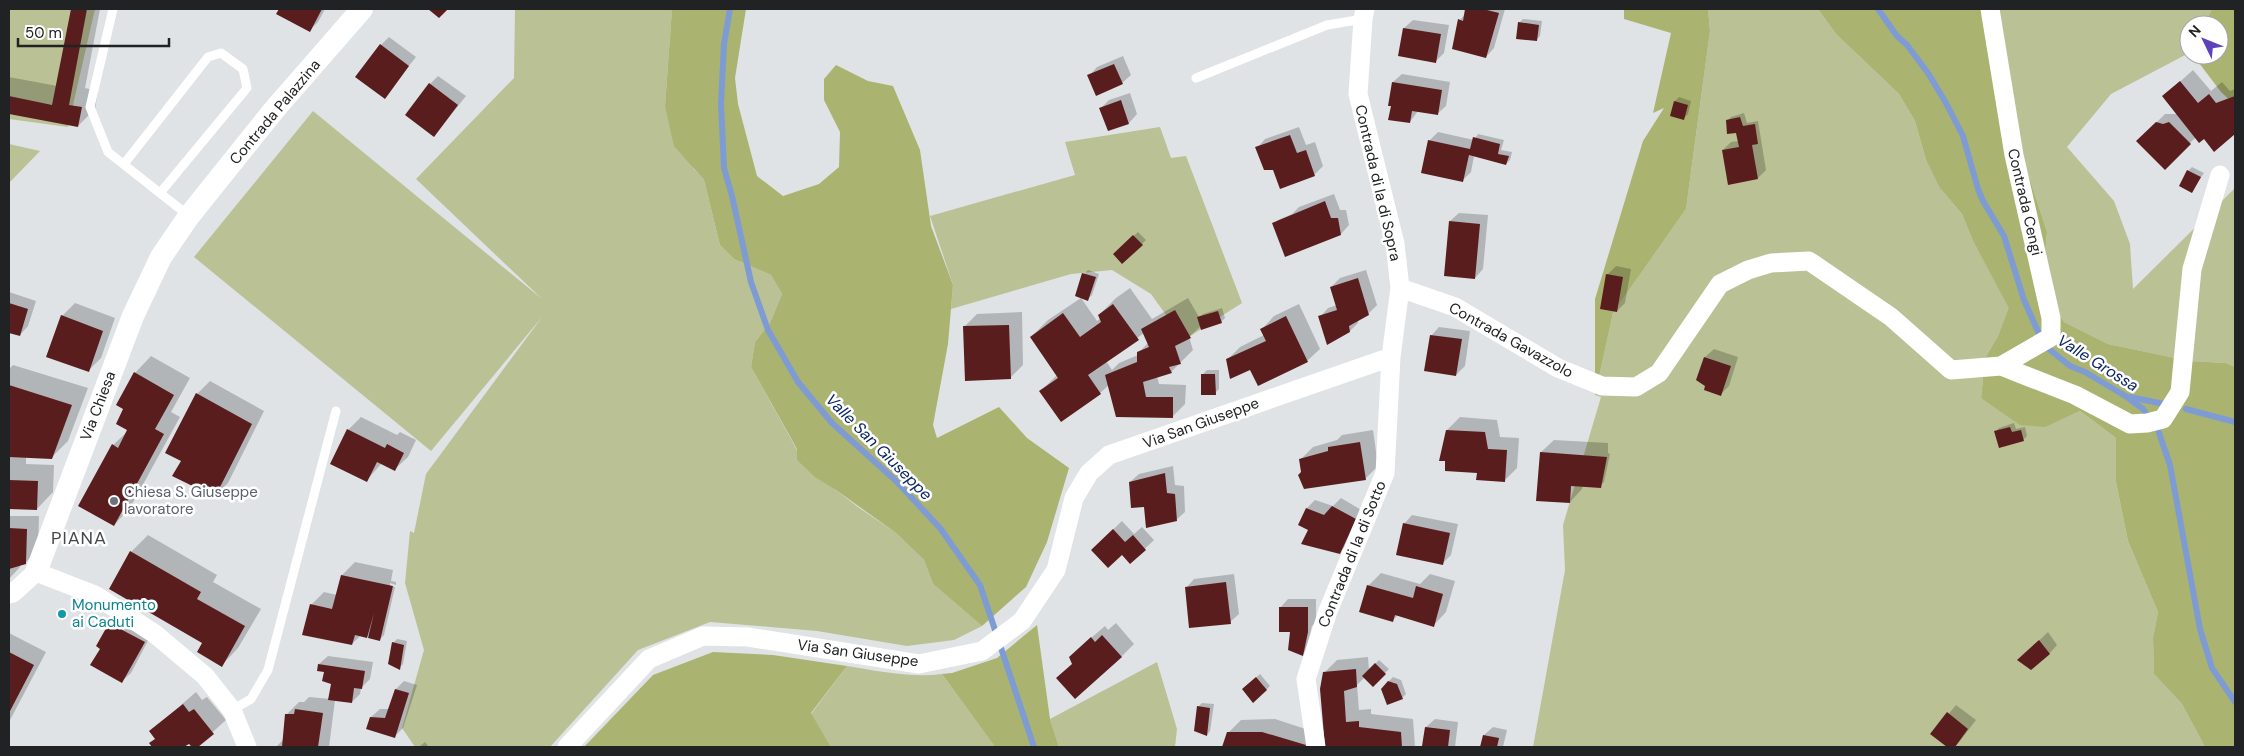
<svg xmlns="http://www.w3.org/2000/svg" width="2244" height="756" font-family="'DM Sans',sans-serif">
<rect width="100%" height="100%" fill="#dfe3e5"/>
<path fill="#bac194" d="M9,9h86l-27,118 -59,-8z
M515,9h157l-7,97 28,62 11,12 16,65 14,14 37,16 11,19 -12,29 -15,19 -4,25 46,83v10l61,47 38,26 28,27 9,24 49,42 -28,14 -47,6 -90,-15 -107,-9 -72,28 -88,97h-135l-13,-19 22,-78 -19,-67 5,-52 4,2 12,-59 116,-157 -111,134 -237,-194 119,-146 229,188 -126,-120 98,-101z
M1708,9h110l18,25 63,60 16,27 11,39 13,27 23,27 11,27 37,67 -12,28 -13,22 -4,40 65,29 34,-16 36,27v44l12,59 30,71 -5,26 1,36 28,30 23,43h-672l32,-177 -2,-45 38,-128 -6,-2 18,-82 73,-104 24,-178z
M1985,9h227l-8,16h-15v28l-78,41 -44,53 47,54 16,43 3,45 102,-101v179l-9,-4 -36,-2 -82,-17 -44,-22 -22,-34 5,-56 -39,-121z
M1160,127l11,31 15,-2 56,147 -58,37 -33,-46 -39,-24 -41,4 -120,35 2,-24 -23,-69 145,-41 -10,-33z
M9,144l31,7 -31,32z
M1157,662l20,67 -2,18h-116l-9,-28z
M847,666c31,5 63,12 95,8l53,73h-164l-20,-33z"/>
<path fill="#aab370" d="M672,9h74l-11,69 3,26 19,72 26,20 36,-12 20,-17 1,-35 -16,-32v-21l12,-14 32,16 25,5 27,64 11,76 22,59 -5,59 -15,81 4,13 62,-31 28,31 42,30 -22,74 -21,45 -44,39 -49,-42 -9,-24 -28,-27 -60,-43 -21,-13 -18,-17v-11l-46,-82 4,-25 15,-19 12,-29 -11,-19 -37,-16 -14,-14 -16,-65 -30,-34 -9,-40z
M1624,9h84l2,22 -24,178 -73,104 -18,82v-96l48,-158 21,-33 -11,5 18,-80 -47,-14z
M1818,9h167l23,102 39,121 -5,56 22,34 44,22 82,17 36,2 9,4v380h-30l-23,-43 -28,-30 -1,-36 5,-26 -30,-71 -12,-59v-44l-36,-27 -34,16 -26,-2 -39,-27 4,-40 13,-22 11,-28 -36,-67 -11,-27 -23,-27 -13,-27 -11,-39 -16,-27 -63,-60z
M2212,9h23v96l-14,-13 -28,-37h26v-30h-15z
M1037,625l13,94 9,28h-64l-53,-73 10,-1 45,-15z
M713,652l60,3 74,11 -36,47 20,34h-247l69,-72z"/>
<path fill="#0003" fill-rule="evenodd" d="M72,9h28l-15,79 13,3 -3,18 -17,17 -69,-13v-36l48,9z
M280,9h45l-7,13 -9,9 -32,-17z
M1466,9h39l-11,39 -8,9 -26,-37 5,-6z
M1523,19l19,2 -2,15 -4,4 -17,-17z
M1413,20l36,5 -5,28 -8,8 -32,-33z
M389,37l27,20 -32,40 -3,-52z
M1123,56l8,19 -9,8 -33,-7 8,-9z
M2193,70l18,21 11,-9 8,9 5,-2v44l-21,17 -10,-13h-8l-31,31 -27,-27 27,-27h13l-14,-18z
M1402,74l48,8 -4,24 -9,8 -19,-3 -8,11 -18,-17 1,-23z
M438,76l28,20 -32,40 -4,-52z
M1130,93l7,21 -8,9 -21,7 -7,-22 8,-8z
M1679,97l12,4 -3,13 -4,4 -12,-3 3,-14z
M1744,113l3,10 11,-2 8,49 -8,8 -35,-28 8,-8 8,-1 -2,-10 -10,-10 4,-4z
M1299,127l7,18 9,-3 8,24 -9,9 -40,-7 -17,-20 8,-9z
M1438,132l36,8 4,-6 26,6 -3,10 11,2 -2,8 -4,4 -32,-8 -3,16 -9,9 -33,-40z
M2192,167l12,6 -12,18 -4,-20z
M1334,194l6,16h6l3,15 -8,9 -67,-10 4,-4 14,-6 7,-7z
M1459,213l29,2 -5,54 -8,9 -30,-3 5,-54z
M1138,232l8,8 -4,4 -28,10z
M1616,266l15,3 -6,34 -8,8 -10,-36z
M1088,270l11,4 -7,21 -4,4 -4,-25z
M1366,270l11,35 -9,9 -10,6v3l-8,8 -30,-14 8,-9 9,-3 -6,-18 9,-9z
M1130,288l22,31 36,-21 11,19 4,-3 19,-6 3,10 -4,4 -20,4 -12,11 4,13 -22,22 -14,4 2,8 27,1 -1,19 -13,13 -63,-32 -9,8 -59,-2 17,-17 -27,-37 17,-17 33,-22 16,23 4,-3 -2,-3 17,-17zM1144,333l4,10 -9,9 -1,3 -19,8 -7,7 -6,-9z
M9,292l27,9 -8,25 -8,9 -11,-3z
M75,303l40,15 -14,40 -13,13 -26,-55z
M1299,304l21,45 -13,12 -57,7 -23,-8 13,-13 24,-12 -2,-6 12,-13z
M1022,312l1,53 -13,13 -46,-51 13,-13z
M1439,327l31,4 -5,35 -9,9 -25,-39z
M1714,349l24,8 -9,29 -8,8 -16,-37z
M151,356l39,22 -19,34 9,5 -50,91 -16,17 -1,-80 16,-15 -4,-21 10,-36z
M13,365l75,23 -20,53 -16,16 -26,-1v8l28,1 -1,27 -16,17 -28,-1v-139z
M1207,370h12v19l-4,4 -12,-19z
M210,381l54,30 -36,72 -13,13 -33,-36 15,-66z
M361,417l36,18 3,-3 16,8 -8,17 -13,12 -13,-6 -15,17 -19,-50z
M1460,417l37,3 3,17 19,1 -2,30 -13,13 -57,-51z
M2014,423l2,6 9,-2 2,9 -4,4 -28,-8 4,-4z
M1373,430l5,36 -12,12 -64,-6 -2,-12 13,-13 24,-7 5,-5z
M1554,440l54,3v10l2,1 -6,28 -4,4 -17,-1 -1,4 -12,13 -29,-50z
M1173,466l2,19 9,1 1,26 -9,8 -31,-14 -15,-24 9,-8z
M1341,498l22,13 -15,33 -9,8 -30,-23 -2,-21 8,-8 18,6z
M1412,515l46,9 -7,31 -8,8 -39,-39z
M9,516h30l-1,34 -13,13 -5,1v3l-11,12z
M1122,521l12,13 8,-7 12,13 -24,23 -8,-10 -21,-12z
M148,535l69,40 -4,7 48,27 -23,39 -16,17 -91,-113z
M355,562l38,8 -2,11 5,1v3l-6,-2v3l5,1 -11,48 -4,4 -9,-6 -4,4 -6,-2 -9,9 -41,-39 13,-13 13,3 5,-20z
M1381,573l39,11 10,-10 25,7 -9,31 -12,13 -36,-10 -6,6 -24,-35z
M1234,574l5,40 -9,8 -44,-34 8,-9z
M1288,599h28v23l-4,4 -6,24 -3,4 -23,-46z
M118,615l34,18 -21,40 -9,8 -24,-35 12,-23z
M1116,623l18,21 -13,13 -48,7 11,-20 21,-18 3,4z
M2048,632l9,13 -8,9 -30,6z
M9,633l37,19 -37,70z
M397,639l10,2 -4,23 -4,4 -6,-25z
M328,656l45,6 -3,17 -9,9 -1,6 -8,8 -17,-2 -6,47h-53l8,-8 2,-24 13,-13h5l5,-5 21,2 2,-16 -13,-19z
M1368,657l1,13 10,-10 10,9 -16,16 -8,-8 -8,8 2,25 12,-1v5l42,5 2,28h-88l-5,-58 2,-16 13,-13z
M1260,674l10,12 -4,4 -19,-4z
M1393,677l8,3 5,14 -4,4 -14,-16z
M404,681l13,4 -14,43 -8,8 -24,-19 9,-8h9l7,-20z
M196,692l6,8 5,-3 19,23 -30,27 -7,-5 -7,5h-28l-3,-3 5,-6 -5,-7z
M1202,703l12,1 -4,27 -3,4 -9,-28z
M1956,705l20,15 -16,21 -6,6h-5l-17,-13z
M1275,719l43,14 -5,14h-89l4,-14 13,-13z
M1435,719l23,3 -3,25 -31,-2 2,-18z
M1493,727l14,3 -4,17h-21l2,-12z
M425,742l4,5h-10z"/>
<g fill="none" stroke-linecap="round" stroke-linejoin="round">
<path stroke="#7f9bd4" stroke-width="6" d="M730,9l-6,35 -3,60 3,64 8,28 19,86 17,48 30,52 34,41 64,58 44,47 40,57 54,162
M1878,9l19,27 10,9 21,28 18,30 17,33 15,53 5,12 21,35 20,64 20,45 26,21 15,6 42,25 16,12 15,21 12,35 30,164 12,39 23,34
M2130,397l39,8
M2186,409l49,13"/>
</g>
<path fill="#5a1d1e" d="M71,9h16l-18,96 13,2 -4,20 -69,-13v-18l43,9z
M279,9h43l-12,23 -34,-18z
M428,9h20l-9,9z
M1465,9h18l16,4 -13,45 -34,-9 6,-30 5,2z
M1518,22l21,3 -2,16 -21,-2z
M1403,28l38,6 -5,29 -38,-7z
M380,44l29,22 -24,33 -30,-22z
M1114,64l9,20 -27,12 -9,-21z
M2180,81l18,22 11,-9 7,9 19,-7v38l-21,18 -10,-13 -5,4 -37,-47z
M1392,82l50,8 -4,25 -26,-4 -2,12 -22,-3 3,-14h-3z
M429,83l29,22 -24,32 -29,-22z
M1121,100l8,24 -21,7 -9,-23z
M1674,101l14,4 -4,15 -14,-4z
M1740,117l3,9 12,-2 3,20 -6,1 6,34 -30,6 -6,-35 17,-3 -3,-14 -9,1 -1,-14z
M2156,122l7,2 6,-2 22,22 -26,26 -29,-29z
M1290,135l7,18 9,-3 9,26 -35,13 -7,-19h-9l-9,-23z
M1473,137l27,7 -2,10 11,2 -3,9 -37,-10 -6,27 -42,-9 7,-33 42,9z
M2187,170l14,7 -9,16 -13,-7z
M1325,201l6,17h7l3,17 -56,22 -13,-34z
M1449,221l31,3 -5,55 -31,-3z
M1133,235l10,10 -21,19 -9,-10z
M1082,273l14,4 -8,24 -13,-5z
M1606,274l17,3 -6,35 -17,-3z
M1358,278l11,37 -20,11 1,6 -23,13 -9,-29 19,-6 -7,-23z
M9,303l19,6 -8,27 -11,-3z
M1113,304l26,36 -51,35 13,19 -40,28 -22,-31 19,-13 -28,-41 33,-24 17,24 21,-15 -3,-7z
M1175,310l16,28 -16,8 6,18 -12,3 3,6 -29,9 3,15h27v21l-57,-1 -11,-42 32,-13v-10l12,-5 -8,-18z
M1218,311l4,12 -21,7 -4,-13z
M61,315l42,16 -14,41 -43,-15z
M1286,316l22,46 -50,24 -8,-16 -20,9 -4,-20 40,-18 -6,-12z
M1009,325l2,54 -46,2 -2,-55z
M1430,335l32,4 -6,37 -32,-5z
M1704,357l27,9 -10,30 -17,-6 1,-4 -9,-6z
M134,372l40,23 -19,34 9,5 -50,92 -36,-20 34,-62 6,4 9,-18 -11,-6 7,-15 -7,-4z
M1201,374h14l1,21h-15z
M9,385l63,20 -20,54 -43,-2z
M196,393l56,31 -37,73 -43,-21 9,-15 -16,-8z
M2010,427l2,5 9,-2 3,11 -25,7 -5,-17z
M347,429l38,19 2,-4 17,9 -9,18 -18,-9 -10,20 -37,-18z
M1446,430l39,2 3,17 19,1 -2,32 -29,-2 1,-7 -32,-2v-10h-6z
M1360,442l6,38 -62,9 -6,-14 3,-3 -2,-13 29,-8v-4z
M1540,452l67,5 -6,31 -30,-2 -1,17 -34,-2z
M1165,473l2,20 8,1 2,27 -31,7 -2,-21 -13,1 -2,-26z
M9,480l29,1 -1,29 -28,-1z
M1332,506l24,13 -16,35 -39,-10 7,-14 -10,-5 8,-17 18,7z
M1403,523l47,10 -7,32 -47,-10z
M9,528l18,1 -1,35 -17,5z
M1113,529l12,13 8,-7 13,15 -16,14 -8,-9 -14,13 -17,-18z
M130,551l71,41 -4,7 48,27 -23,41 -25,-15 5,-9 -93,-54z
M341,575l52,11 -13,55 -12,-3 6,-25 -7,25 -12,-3 -3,10 -50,-10 8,-31 22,5z
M1226,582l5,42 -42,4 -4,-41z
M1367,585l46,13 3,-12 27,8 -9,33 -39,-12 -2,7 -34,-10z
M1279,607h29v25l-5,24 -15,-6 2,-18h-11z
M109,623l36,19 -23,41 -32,-18 10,-16 -4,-3z
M1102,635l20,22 -47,42 -19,-21 16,-14 -3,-7 22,-20 4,5z
M2039,640l11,14 -19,16 -14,-10z
M392,642l12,3 -4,25 -12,-6z
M9,652l25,13 -25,48z
M1375,663l11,11 -13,13 -11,-11z
M318,664l47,7 -3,18 -8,-1 -2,15 -24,-3 3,-16 -9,-3 2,-9 -7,-1z
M1356,669l1,18 -13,4 2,31 13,-1v6l42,5 1,15h-77l-5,-58 3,-17z
M1256,677l11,13 -14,13 -11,-14z
M1388,681l9,3 6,15 -16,6 -6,-16z
M395,689l14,4 -14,45 -29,-9 4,-12 15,1z
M183,704l6,8 5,-3 20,25 -16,13h-6l-3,-3 -5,3h-32l-3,-4 6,-4 -6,-8z
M1197,706l13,2 -3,28 -13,-5z
M295,709l28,4 -5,34h-36l3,-33h9z
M1947,712l21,17 -13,18h-8l-17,-13z
M1425,727l25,3 -2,17 -26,-1z
M1227,732h35l44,13 -1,2h-83z
M1483,735l16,3 -2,9h-17z"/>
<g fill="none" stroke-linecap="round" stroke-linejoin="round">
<path stroke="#fff" stroke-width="9" d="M113,9l-23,98 18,45 81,64
M1196,78l131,-53 36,-6
M124,164l84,-107 13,-4 22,16 4,19 -87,105
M232,710l19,-11 17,-29 68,-259"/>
<path stroke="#fff" stroke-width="19" d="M1990,9l24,146 37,163v19l-50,29
M1400,288l55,19 103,61 44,18 34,1 23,-14 61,-89 28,-14 23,-7 38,-2 82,56 60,53 50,-4 74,29 55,29 17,-1 16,-4 17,-27 12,-123 28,-94
M9,594l4,-1 23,-21 59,23 60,39 50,42 27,34 15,37
M567,747l82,-88 54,-23 45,1 171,27 63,-13 40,-30 34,-51 18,-72 15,-25 20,-18 282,-98
M1316,747l-10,-68 22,-68 57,-138 6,-116 9,-69 -5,-44 -37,-150 5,-75 2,-10"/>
<path stroke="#fff" stroke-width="22" d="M36,572l97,-256 28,-59 28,-41 85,-106 88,-101"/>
</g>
<circle fill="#6b7280" stroke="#fff" stroke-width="2" cx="114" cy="501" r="5"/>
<circle fill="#0f9aa8" stroke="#fff" stroke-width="2" cx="62" cy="614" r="5"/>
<g text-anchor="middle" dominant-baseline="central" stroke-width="5" stroke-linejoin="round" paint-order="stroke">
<g font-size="15" fill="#212223" stroke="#fff">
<text transform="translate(275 112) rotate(-50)">Contrada Palazzina</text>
<text transform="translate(1378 183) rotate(77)">Contrada di la di Sopra</text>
<text transform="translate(2025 202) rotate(77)">Contrada Cengi</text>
<text transform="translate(1511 340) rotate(29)">Contrada Gavazzolo</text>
<text transform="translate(98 406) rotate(-69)">Via Chiesa</text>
<text transform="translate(1201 423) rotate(-20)">Via San Giuseppe</text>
<text transform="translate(1352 554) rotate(-68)">Contrada di la di Sotto</text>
<text transform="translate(858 653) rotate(8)">Via San Giuseppe</text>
</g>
<g font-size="15" fill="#5b616d" stroke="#fff" text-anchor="start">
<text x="124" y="492">Chiesa S. Giuseppe<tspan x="124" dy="17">lavoratore</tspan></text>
</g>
<g font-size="15" fill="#0d838f" stroke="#fff" text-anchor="start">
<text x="72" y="605">Monumento<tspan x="72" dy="17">ai Caduti</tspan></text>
</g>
<g font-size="16" font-style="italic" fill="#0b2668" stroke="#fff">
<text transform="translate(2098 363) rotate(32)">Valle Grossa</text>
<text transform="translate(879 447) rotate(45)">Valle San Giuseppe</text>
</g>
<g font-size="18" letter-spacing="1" fill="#46494b" stroke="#fff">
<text x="79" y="538">PIANA</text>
</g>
</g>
<rect width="2244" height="756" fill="none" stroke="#212223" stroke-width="20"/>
<g transform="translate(2204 40) rotate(313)"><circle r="24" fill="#ffffff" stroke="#a6a7a7"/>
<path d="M0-4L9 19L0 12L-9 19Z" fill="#5d42ba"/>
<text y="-8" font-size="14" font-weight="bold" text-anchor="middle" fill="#212223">N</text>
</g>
<path d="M18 38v8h151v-8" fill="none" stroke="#212223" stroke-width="2.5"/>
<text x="25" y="38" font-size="15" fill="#212223" stroke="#ffffff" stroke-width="4" paint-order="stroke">50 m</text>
</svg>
